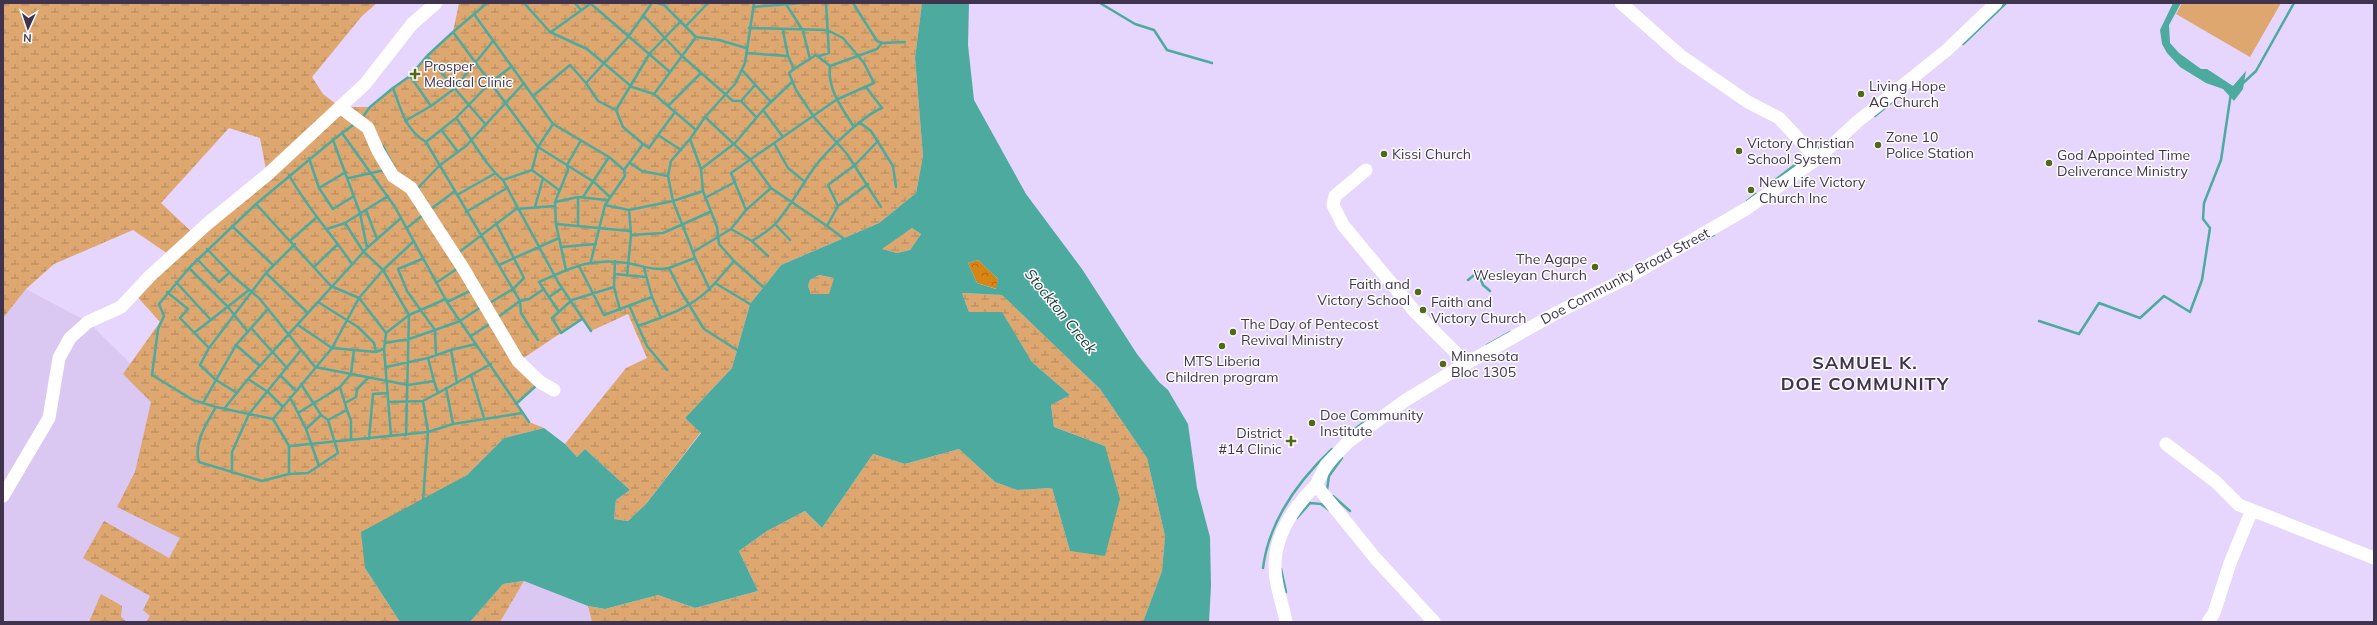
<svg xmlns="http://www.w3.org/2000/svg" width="2377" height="625" font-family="Mulish,sans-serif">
<defs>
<pattern id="forest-crowns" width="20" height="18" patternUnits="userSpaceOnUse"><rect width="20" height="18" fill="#d98514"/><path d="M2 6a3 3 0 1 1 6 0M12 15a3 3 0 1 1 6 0" fill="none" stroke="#b16d15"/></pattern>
<pattern id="wetland-marsh" width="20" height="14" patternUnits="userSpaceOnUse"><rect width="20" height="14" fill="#dea770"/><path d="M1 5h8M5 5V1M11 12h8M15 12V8" fill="none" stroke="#b5895e"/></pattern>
</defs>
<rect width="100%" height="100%" fill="#e6d5fc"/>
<path fill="#dac7f2" d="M26,289l62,33 42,41 19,25 32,150 -12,20 -6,64h-160v-314z
M524,581l64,25 4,16h-92z"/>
<path fill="url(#forest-crowns)" d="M978,260l20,19 -1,10 -20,-6 -9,-20z"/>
<path fill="url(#wetland-marsh)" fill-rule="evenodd" d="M3,3h374l-15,13 -50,61 11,17 17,13h30l40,-31 17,-20 26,-24 6,-29h463l-7,55 8,98 -7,37 -37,30 -98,42 -31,39 -18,64 -47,50 16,14 -55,72 -18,17 -14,-2 2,-19 14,-10 -45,-41 -8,8 -12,-13 61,-76 21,-10 -19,-44 -37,17 -9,-12 -63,42 21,21 -24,22 13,18 15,6 -40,10 -37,37 -44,26 -58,67 35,54h-254l4,-6 -7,-6 7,-14 -67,-38 21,-37 65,37 11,-20 -63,-31 18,-35 16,-70 -28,-28 37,-52 -26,-29 34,-39 -35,-24 -79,34 -28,25 -23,29zM229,128l31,10 7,37 -71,61 -35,-33z
M912,228l9,6 -11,16 -13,3 -16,-4z
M819,275l15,3 -4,16h-19l-3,-8 2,-6z
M962,293l40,2 98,94 47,69 18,78 -3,35 -19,51h-551l-4,-16 17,3 53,-14 37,13 63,-17 -19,-40 28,-20 38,-20 17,17 51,-74 32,10 54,-15 36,33 22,8 35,-2 18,63 35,-105 -51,-19 -3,-22 19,-10 -38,-33 -30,-49 -33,-1z
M524,581l-24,41h-30l33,-38z
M101,594l21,12 -1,11 6,5h-38z"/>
<path fill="#dea770" d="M2182,3h99l-31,54 -74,-43z"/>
<path fill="#4daa9f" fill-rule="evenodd" d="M922,3h47l-1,42 6,55 52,94 56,75 55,85 22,28 9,8 20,34 9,64 13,49 1,49 -2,36h-66l19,-51 3,-35 -18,-78 -47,-69 -98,-94 -40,-2 7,19h33l30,50 38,33 -19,10 3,22 51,19 15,53 -15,57 -35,-5 -18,-63 -35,2 -22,-8 -36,-33 -54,15 -32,-10 -51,74 -17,-17 -38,20 -28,20 19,40 -63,17 -37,-13 -53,14 -17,-3 -64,-25 -21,3 -33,38h-70l-35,-54 -4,-36 106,-57 37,-37 40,-10 21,16 12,13 8,-8 45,41 -14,10 -2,19 14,2 18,-17 55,-71 -16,-15 47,-50 18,-64 31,-39 98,-42 37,-30 7,-37 -8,-98zM912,228l9,6 -11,16 -13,3 -15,-4zM978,260l20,19 -2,10 -19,-6 -9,-20zM819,275l15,3 -5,16h-18l-3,-8 2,-6z
M2173,3h8l-12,22 1,18 9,10 22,16h6l26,17 13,-15 -3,18 -9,12 -11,-12 -17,-6 -26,-16 -13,-14 -5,-9 -2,-14z"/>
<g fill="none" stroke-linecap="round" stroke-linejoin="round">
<path stroke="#4daa9f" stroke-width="2.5" d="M487,3l-34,29 85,115 56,35 16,15
M524,3l26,29 37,17 45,38 22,7
M575,3l6,7
M590,3l80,69
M657,3l7,2 32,32 23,3 27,8
M754,3l-9,60 -10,21 -30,33 45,42 21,29 56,38 16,12
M853,3l24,38 5,2 23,-1
M1100,3l35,21 19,6 13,20 45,13
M786,4l17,27 7,28
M753,7l49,-4
M474,14l79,110 56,33 15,13 1,6 -20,29 -14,56
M643,15l39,41 51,45h8
M686,26l22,-23
M783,31l5,25 6,13 -5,4 7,17 18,27 33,37 34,53
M453,32l-26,24 59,69
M551,32l39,-28
M1963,44l43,-41
M746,53l42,3
M427,56l-17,20 -17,12c8,21 12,42 33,54l94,159 -22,16
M819,56l10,-3 -3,-50
M830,66l47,-17 5,-6
M794,69l22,-14 14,11c-3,23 12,42 24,61
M742,70l29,32 -8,8 20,27
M410,76l21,30
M755,85l-14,16 15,16
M2241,85l15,-14 38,-68
M533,96l37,-31 16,18
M771,102l21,-20
M668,106l33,-33
M616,110l-18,-9 -12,-18 42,-46 24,-34
M675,112l-17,23 23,15
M1875,116l24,-20
M705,117l-15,22 11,30 2,22 14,36 2,17 15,17 29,26
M361,119l9,-12 23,-19
M405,121l26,-15 23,-17 39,-48
M859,122l12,9 22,35 3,21
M356,123l-14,10 53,74 52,95 82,120
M553,124l-15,23 -6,23 27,20
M696,130l-42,-36 42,-57
M442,131l16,21
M333,140l-77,64 75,82 28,12 27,35
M426,142l30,-24
M774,143l14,25 17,14
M643,144l6,4 9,-13
M383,146l12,23
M1818,148l11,-8
M309,158l10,30 14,21 21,-13
M630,163l12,8 26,5 5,25 20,51
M701,169l34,-26 28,-33
M532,170l-29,10 55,102 33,49
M624,170l19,-26 -20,-17 -7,-17 34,-57 31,-32
M289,175c18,33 42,58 63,89
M668,176l3,-15 19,-22
M349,178l36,-8
M503,180c-16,-12 -33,-44 -47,-62l34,-35 22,-17
M735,183l11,27
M1770,184l34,-26
M319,188l27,-16
M417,189l23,-24 26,-19 58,-63
M457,195l37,-21
M583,197l26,-40
M705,198l30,-16 -4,-9 105,-73 38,-17 -10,-20 -21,-25 -16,-8 -78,-2
M1747,201l9,-7
M555,202l23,-5 29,3
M256,204l-67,64 -30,36 5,12 -6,13 -6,46 41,25 23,7 57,12
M605,205l24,5
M838,206l-10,-21 27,-20 23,-24
M535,207l8,-29
M431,209l24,-18
M366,210l11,29
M466,212l41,-24
M345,223l18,28 20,19 26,45 -3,120
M556,224l74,7
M775,224l15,16
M232,226l41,39
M578,226v-29
M827,226l11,-20 30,-22
M407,228l16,-13
M327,229l18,-6 43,-27
M731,229l21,12c8,-5 18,-11 24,-18 15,-17 25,-37 38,-55 12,-17 50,-53 68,-60l-16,-21
M631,235l32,-2 47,-21
M291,240l26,-23
M752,241l16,15
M1702,241l12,-6
M561,247l35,-3
M367,248l34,-30
M207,249l28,29 24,20 56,69 93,18 26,-4 4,12 53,-29
M458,253l58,-44 39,-3
M695,258l15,32
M197,259l22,23 10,-9
M615,261l-1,26 6,23
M734,261l-19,22 35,21
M499,265l60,-27
M315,266l23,-22
M579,266l25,49 48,-18
M189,268l39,39 20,25
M644,268l8,29 9,21
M566,270l-10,-46 -1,-22 13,-32 -1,-5 13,-23
M266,273l42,40
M615,274l31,3
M627,276l4,-41 -2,-25 44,-9 30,-10
M1468,280l10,-8 5,13 7,6
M176,282l35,38
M436,283l22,-15
M167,292l21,17 -8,9 29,30
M549,297l-10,-15c32,-14 52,-25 88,-19 16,3 26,8 42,5
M318,302l40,25 16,16 2,9
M447,302l25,-12
M488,304l25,-15 11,-11 -28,-55
M630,307l8,19
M559,312l-10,-15 13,-9
M582,319l-21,14 -9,-15 20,-18 42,-13
M2039,321l40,13 20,-31 41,15 24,-22 26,16 12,-32 8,-52 -7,-9 1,-16 17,-43 10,-67
M298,325l34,23 44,4 7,-3
M251,328l36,40
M194,333l55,-43
M471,336l20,-13
M538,340l-17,-27 -1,-12 9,-2 15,-10
M385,343l24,-4 26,-9 -28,-39 -9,-22 24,-10
M236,345l24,21
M1487,345l23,-13
M737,350l-33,-21 -24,-39 -11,-22 26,-10 -2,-6 38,-23 15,-19 25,-22
M436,355l-1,-25 25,-9 21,-14
M386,367l42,-9
M667,370l-20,-24 -9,-20c28,-10 58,-20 77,-43
M471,375l13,43
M281,376l14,14
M248,379l20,13 15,15
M434,381l-6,-23 23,-8
M457,383l-6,-33 25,-6
M301,384l20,31 7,5
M446,388l7,36
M237,393l-21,-13 -16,-15 9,-17 57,-75 29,-29
M290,397l16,32 13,37
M389,402l34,-1
M203,403l33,-58 32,-36
M345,403l11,-6 1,-8 11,-11
M516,404l22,-20
M216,407c-9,16 -23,36 -17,55l63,19 27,-7 19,-1 30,-20 -10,-33 19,-10 -7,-23
M224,409l24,-30 119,-131 -7,-35 -27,-73 9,-7
M347,410l4,11v19
M298,413l42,-26 11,-13 3,-24
M306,429l15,-14
M1352,431l23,-17
M391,436l-7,-87 2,-16 23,-18 37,-16
M369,439l4,-45 15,-1
M290,446l138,-14 -5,-31 15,-8
M232,472v-20l17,-38 52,-64
M289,474v-28l-16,-27 59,-71 27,-50 24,-28 31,-29
M1327,490l2,-14 13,-18
M1333,496l17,15
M423,501l5,-69 25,-8 69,-11
M1297,518l13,-15 11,1 8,6
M1263,568c6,-47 35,-87 69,-119
M1281,569l5,23"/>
<path stroke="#fff" stroke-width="13" d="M1621,3l60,53 67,46 31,16 38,41
M340,107l28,21 10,23 15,25 18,12 52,80 55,93 22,21 14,8
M1366,170l-31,26 -2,9 10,20 73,88 44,44v10
M2166,444l50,38 23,23 135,53
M3,496l46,-78 10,-60 11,-20 18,-16 33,-15 29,-31 57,-52 60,-49 98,-91 47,-60 24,-21
M1286,622c-3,-18 -11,-36 -11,-54 -1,-33 19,-61 41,-83
M1434,622l-58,-63 -60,-74 10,-20 22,-23 58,-42 54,-33 98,-55 67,-33 121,-70 71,-50 40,-37 90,-72 49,-47
M2208,622l6,-9 16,-50 22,-53"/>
</g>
<g fill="#506818" stroke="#fefefe" stroke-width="1.5">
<path d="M413 68h4v4h4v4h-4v4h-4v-4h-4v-4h4z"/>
<circle cx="1861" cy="94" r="4"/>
<circle cx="1878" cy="145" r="4"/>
<circle cx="1739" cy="151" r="4"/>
<circle cx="1384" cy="154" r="4"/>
<circle cx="2049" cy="163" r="4"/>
<circle cx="1751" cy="190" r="4"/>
<circle cx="1595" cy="267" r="4"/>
<circle cx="1418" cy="292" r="4"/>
<circle cx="1423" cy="310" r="4"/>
<circle cx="1233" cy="332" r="4"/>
<circle cx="1222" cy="346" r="4"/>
<circle cx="1443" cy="364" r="4"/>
<circle cx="1312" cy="423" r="4"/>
<path d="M1289 435h4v4h4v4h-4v4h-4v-4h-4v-4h4z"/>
</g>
<g text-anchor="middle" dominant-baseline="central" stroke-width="3" stroke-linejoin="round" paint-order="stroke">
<g font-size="14" fill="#3f334d" stroke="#fefefe" text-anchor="start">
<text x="424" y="66">Prosper<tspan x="424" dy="16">Medical Clinic</tspan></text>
<text x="1869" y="86">Living Hope<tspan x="1869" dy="16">AG Church</tspan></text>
<text x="1886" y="137">Zone 10<tspan x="1886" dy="16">Police Station</tspan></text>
<text x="1747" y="143">Victory Christian<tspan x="1747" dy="16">School System</tspan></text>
<text x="1392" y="154">Kissi Church</text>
<text x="2057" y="155">God Appointed Time<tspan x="2057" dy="16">Deliverance Ministry</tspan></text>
<text x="1759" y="182">New Life Victory<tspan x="1759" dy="16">Church Inc</tspan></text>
<text x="1587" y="259" text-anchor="end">The Agape<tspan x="1587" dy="16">Wesleyan Church</tspan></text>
<text x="1410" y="284" text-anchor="end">Faith and<tspan x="1410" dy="16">Victory School</tspan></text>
<text x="1431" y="302">Faith and<tspan x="1431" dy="16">Victory Church</tspan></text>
<text x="1241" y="324">The Day of Pentecost<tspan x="1241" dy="16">Revival Ministry</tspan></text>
<text x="1451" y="356">Minnesota<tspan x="1451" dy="16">Bloc 1305</tspan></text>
<text x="1222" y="361" text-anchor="middle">MTS Liberia<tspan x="1222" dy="16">Children program</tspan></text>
<text x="1320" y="415">Doe Community<tspan x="1320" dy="16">Institute</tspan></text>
<text x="1282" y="433" text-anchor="end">District<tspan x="1282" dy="16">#14 Clinic</tspan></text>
</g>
<g font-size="14" fill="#3f334d" stroke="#fefefe">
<text transform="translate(1625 276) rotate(-28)">Doe Community Broad Street</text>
</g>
<g font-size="15" font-style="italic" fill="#223f3b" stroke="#fefefe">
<text transform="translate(1061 311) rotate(51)">Stockton Creek</text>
</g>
<g font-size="18" font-weight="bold" letter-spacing="1" fill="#3f334d" stroke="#fefefe">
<text x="1865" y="362">SAMUEL K.<tspan x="1865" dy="21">DOE COMMUNITY</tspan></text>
</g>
</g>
<rect width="2377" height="625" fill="none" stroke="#3f334d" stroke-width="8"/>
<g transform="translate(28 28) rotate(183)" stroke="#fefefe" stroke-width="3" paint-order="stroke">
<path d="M0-3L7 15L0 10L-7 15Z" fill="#3f334d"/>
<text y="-6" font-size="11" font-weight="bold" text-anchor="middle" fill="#3f334d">N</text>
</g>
</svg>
